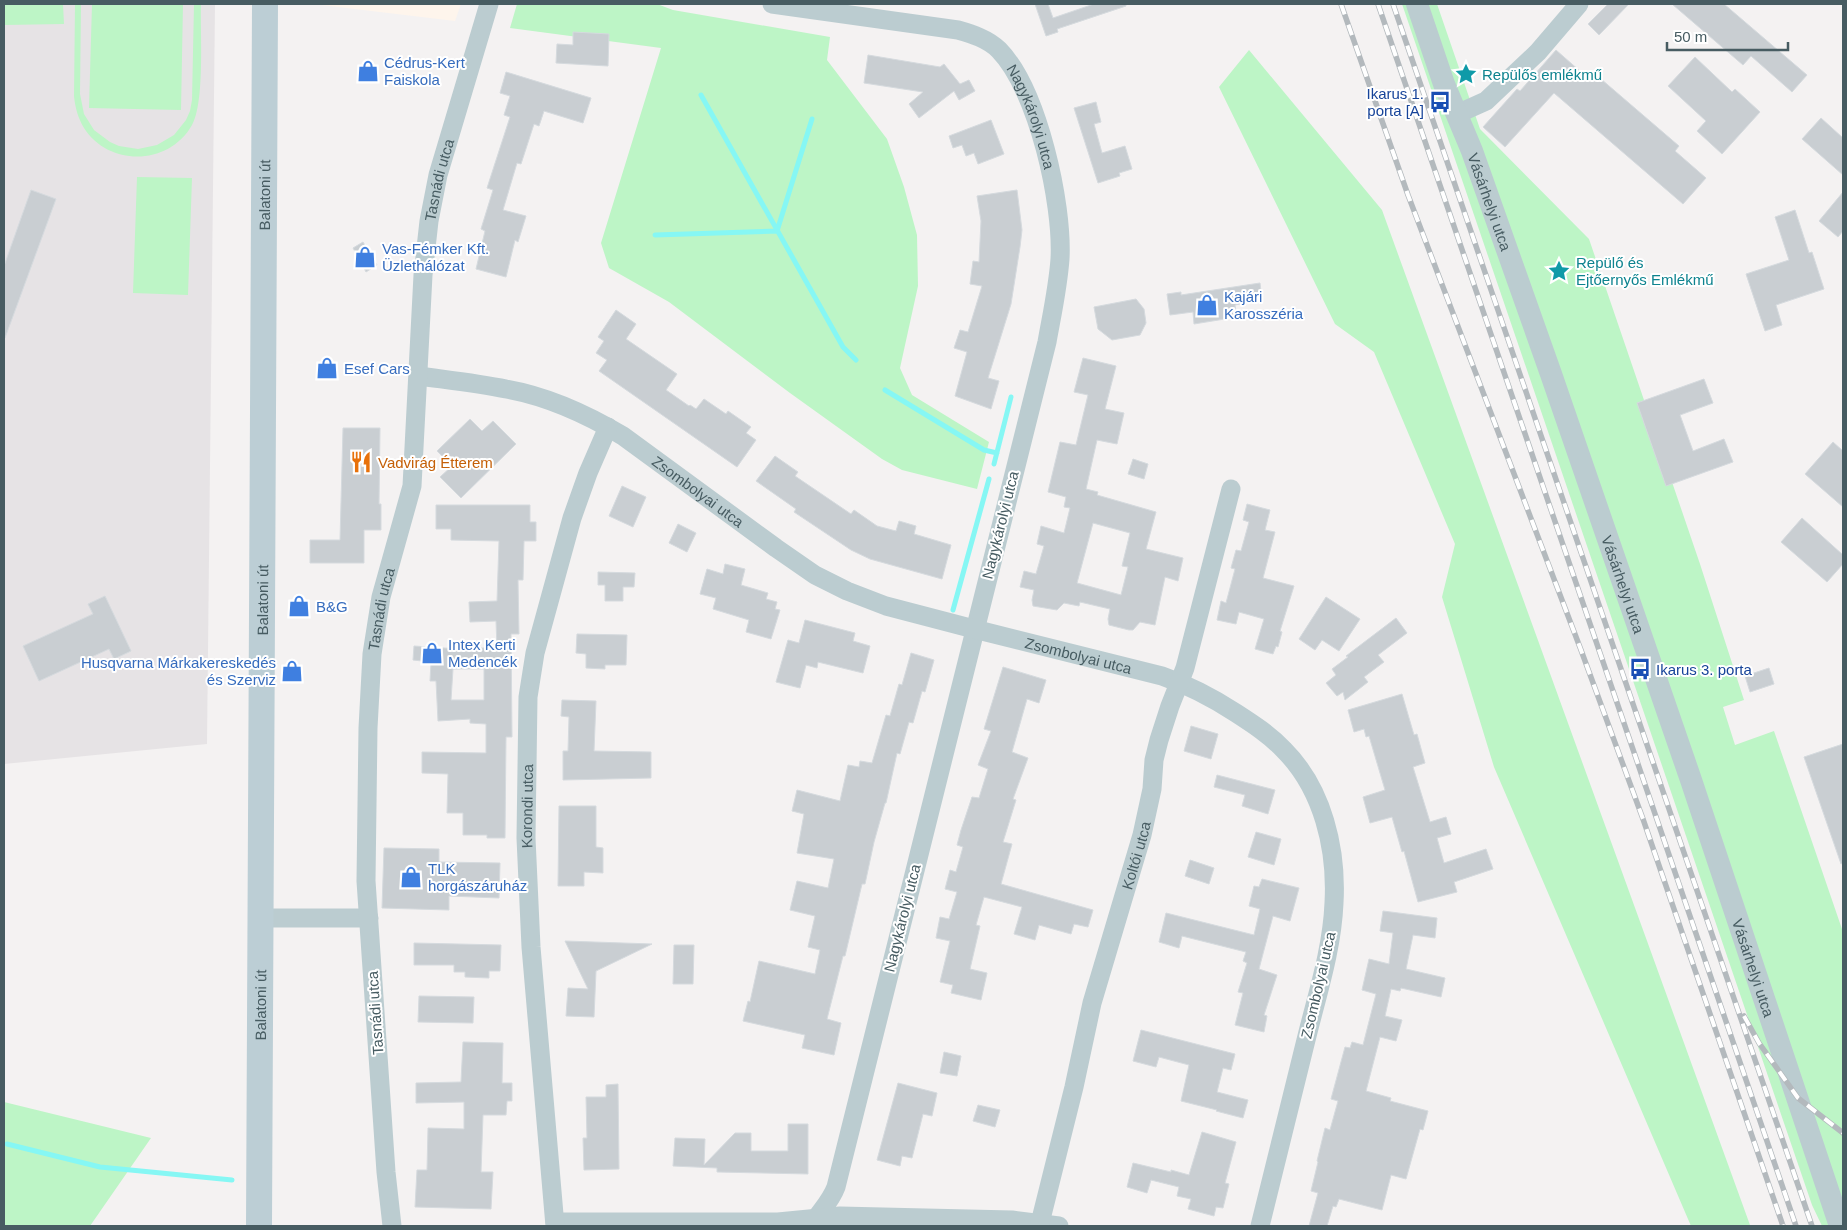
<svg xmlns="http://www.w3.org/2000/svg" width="1847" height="1230" font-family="Arial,sans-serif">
<rect width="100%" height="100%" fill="#f4f2f2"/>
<path fill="#fef5ec" d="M313,4h148l-6,17z"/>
<path fill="#e6e3e5" d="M4,4h211l-8,740 -203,20z"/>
<path fill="#bdf5c6" d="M4,4h59l1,20 -60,1z
M75,4h6l-1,90 4,20 10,16 16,12 9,4 19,3 19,-4 17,-10 12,-15 4,-9 2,-11 2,-96h7c-1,28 4,98 -9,121 -23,41 -83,42 -108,3 -6,-10 -9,-21 -10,-32z
M92,4h91l-2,106 -92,-2z
M517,4h140l16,6 157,27 -3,23 60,79 17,48 13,48 1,51 -18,82 12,27 77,47 -12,47 -75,-19 -20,-11 -92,-66 -121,-91 -60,-34 -8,-25 60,-195 -151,-20z
M1402,4h35l43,125 109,110 111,325 44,136 -21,7 12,38 39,-14 69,201v294h-21l-10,-21z
M1249,50l133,160 368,1015 -4,1h-55l-197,-459 -52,-170 13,-53 -81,-192 -39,-28 -116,-237z
M137,177l55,1 -4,117 -55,-2z
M4,1102l147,36 -61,88h-86z"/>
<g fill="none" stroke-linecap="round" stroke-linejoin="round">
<path stroke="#86f7f4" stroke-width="5" d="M701,95l142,252 13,13
M777,231l35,-112
M655,235l122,-4
M885,390l99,60 13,3
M994,464l17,-67
M953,610l36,-131
M7,1144l93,23 132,13"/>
</g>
<path fill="#c9ced2" stroke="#d5dade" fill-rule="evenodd" d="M1035,4h13l5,14 41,-14h32v2l-69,23 1,3 -12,4z
M1608,4h21l-30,31 -11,-11z
M1672,4h52l83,71 -15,17 -41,-36 -8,9z
M573,32l36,2 -1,32 -52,-3 1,-19 16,1z
M1556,50l33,29 5,-6 85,73 -4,5 31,27 -23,26 -129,-111 -49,54 -22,-20 34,-38 3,2z
M868,55l72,12 4,-3 16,20 9,-4 6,11 -16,9 -5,-9 -35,27 -10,-14 14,-12 -59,-9z
M1695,57l37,35 3,-3 25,23 -38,42 -25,-23 9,-10 -38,-35z
M506,72l85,26 -8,25 -39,-12 -5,15 -5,-2 -13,40 -4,-1 -14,47 23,6 -8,26 -3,-2 -9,37 -30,-8 9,-38 -4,-2 12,-39 -6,-2 23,-71 -6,-2 6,-19 -10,-3z
M1096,102l5,20 -7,2 8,29 23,-7 7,23 -13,4 1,3 -22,7 -24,-75z
M1821,118l22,20v37l-41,-36z
M991,120l13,34 -26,10 -4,-11 -8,3 -4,-11 -9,3 -4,-12z
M31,190l25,9 -51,139h-1v-72z
M1017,190l5,40 -2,17 -9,57 -23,74 11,3 -8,28 -36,-13 12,-44 -13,-4 6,-18 8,2 14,-46 -12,-2 3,-23 6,1 2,-41 -4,-25z
M1843,192v39l-5,6 -19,-16z
M1795,210l14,43 3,-1 12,37 -48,16 6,20 -17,6 -19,-57 43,-14 -14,-43z
M363,242l14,23 -11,7 -13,-24z
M1260,283l2,17 -27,5 2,12 -43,7 -1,-12 -23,3 -3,-21 14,-2v3z
M1136,299l8,10 2,14 -6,12 -28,5 -14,-11 -4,-22z
M616,310l20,14 -10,15 51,35 -11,16 23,16 1,-1 6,4 8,-10 22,15 2,-3 23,16 -5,6 10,7 -19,27 -138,-96 8,-11 -11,-7 8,-12 -6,-4z
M1083,358l33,8 -11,43 19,4 -7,31 -20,-4 -11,49 12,3 -1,3 59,17 -10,37 37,9 -5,23 -13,-4 -10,48 -15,-3 -7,8h-4l-20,-5 -1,-6 2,-10 -30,-7 -1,4 -15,-3 -7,7 -24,-4 -1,-6 2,-10 -14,-3 4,-16 12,3 8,-28 -7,-2 4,-18 23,7 6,-25 -6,-1 2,-10 -18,-5 12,-50 16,3 12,-50 -14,-3zM1093,523l37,10 -8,33 6,1 -7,28 -44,-12z
M1704,379l9,24 -33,12 13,36 31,-12 9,23 -67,24 -29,-83z
M470,419l12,12 11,-10 23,23 -55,54 -21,-21 12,-11 -15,-15z
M343,428h37l-1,76h2v26h-17v33h-54v-23h30z
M1833,442l10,9v56l-38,-33z
M775,456l23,16 -3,4 56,38 3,-4 23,16 19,5 3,-10 17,5 -2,8 37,11 -9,34 -72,-20 -19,-9 -57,-38 2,-3 -40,-28z
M1133,459l15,5 -4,15 -16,-5z
M622,486l24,11 -13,30 -24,-11z
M1247,504l23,6 -5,20 10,2 -12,46 31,8 -14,45 2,1 -4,15 -2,-1 -3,8 -18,-5 9,-30 -25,-7 -3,12 -19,-4 4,-19 5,2 9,-34 -4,-1 5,-18 5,1 8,-29 -6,-2z
M436,505h94v17h6v19h-12l-1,39h-5l1,54h-8l1,103h-6l-1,101h-18v-3h-24v-22h-16l1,-39 -26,-1v-21l64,1v-29l-16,-1v-4l-32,2 -2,-40h-6l1,-19 -18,-2 1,-14 60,4v-2h23l-1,-27 -26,1 -1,-20 28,-1 2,-60 -48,-1v-11h-15zM453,669h31v31h-33z
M1802,518l41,37v9l-16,18 -46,-40z
M678,524l18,9 -9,19 -18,-9z
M725,564l20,5 -4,16 27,8 -2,6 11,3 -2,7 5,1 -9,29 -25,-7 3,-12 -36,-11 3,-11 -16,-4 7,-25 16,5z
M598,572l37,1 -1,14h-11v14h-18v-16h-7z
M105,596l26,55 -17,8 -5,-10 -70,32 -16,-35 70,-32 -5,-10z
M1326,597l34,22 -21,32 -17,-11 -7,10 -16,-11z
M1396,618l11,15 -29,22 6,7 -20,15 4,5 -23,18 -2,-8 -6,4 -11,-13 10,-8 -4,-6 16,-12 -2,-1z
M805,620l50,13 -2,8 17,5 -7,27 -45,-11 -1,6 -11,-3 -6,23 -24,-6 12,-42 11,3z
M577,634l50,1 -1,30h-21v4l-19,-1v-14l-10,-1z
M911,653l23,7 -9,32 -3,-1 -9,32 -4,-1 -9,32 -3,-1 -11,50h-1l-11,39 -9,42h-3l-17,72h-2l-16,63 14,4 -7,32 -32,-7 3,-13 -62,-14 5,-20 2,1 9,-41 56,13 5,-24 -12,-3 7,-31 -25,-6 7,-29 31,7 6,-29 -37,-6 7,-39 -12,-3 5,-21 43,11 8,-36 11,2 1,-6 12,2 14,-48 4,1 9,-32 3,1z
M1003,667l43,13 -7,23 -12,-4 -15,53 16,6 -15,41 3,1 -13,42 9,2 -11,40 92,26 -5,17 -14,-3 -3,10 -32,-9 -4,15 -21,-6 8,-27 -38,-10 -8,28 4,1 -10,43 17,4 -6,27 -30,-7 2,-8 -13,-3 10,-41 -14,-3 4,-21 9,2 8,-27 -12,-3 5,-19 6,2 7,-25 -6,-2 4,-15 11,-33 7,1 9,-29 -10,-4 13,-34 -7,-2z
M1769,668l5,16 -24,8 -5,-16z
M1402,694l12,41 3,-1 8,29 -12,4 17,55 16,-5 5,17 -14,4 7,25 42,-14 7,20 -39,13 3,10 -39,10 -14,-51 -2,1 -10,-35 -22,6 -7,-26 22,-7 -16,-54 -3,1 -2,-8 -10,3 -6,-22z
M562,700l34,1 -2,50 57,1v26l-88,2v-29h5l1,-34 -8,-1z
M1191,726l27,8 -7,25 -27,-8z
M1843,744v119l-2,1 -37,-107z
M1217,775l58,15 -7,24 -26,-8 3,-11 -31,-8z
M559,806h37v41l7,1v25l-19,-1v14h-26z
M1256,832l25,7 -7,26 -26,-8z
M384,848l55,1v13l61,1 -1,35 -50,-2v14l-67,-2z
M1190,860l24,8 -5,16 -24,-8z
M1262,879l37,9 -9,33 -17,-5 -14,53 18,6 -13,40 3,1 -3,16 -29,-7 8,-32 -5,-1 9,-29 -4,-2 3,-9 -64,-16 -3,12 -20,-6 7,-29 88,22 6,-26 -11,-3 5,-20 5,1z
M1383,911l54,7 -2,20 -22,-3 -7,34 39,9 -4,19 -40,-9 -1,3 -9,-2 -6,27 17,4 -6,21 -16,-4 -14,54 25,7 -1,3 38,10 -5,19 -3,-1 -14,50 -15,-4 -9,35 -43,-11 -3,8 -3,-1 -6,20h-18l9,-33 -7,-2 7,-29 -1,-1 8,-33 5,2 8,-29 -7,-2 14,-52 5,1 2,-6 11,3 13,-51 -14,-4 7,-31 20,5 4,-31 -13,-2z
M565,941l87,3 -56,27 -2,46 -28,-1 2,-28 20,1z
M414,943l87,2 -1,26h-11v7l-24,-1v-5h-11v-7h-40z
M674,945h20l-1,39h-20z
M419,996l55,1 -1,26 -55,-1z
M1141,1030l94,24 -4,16 -8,-2 -6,24 31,8 -5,18 -27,-7 1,-1 -36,-9 8,-36 -30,-8 -3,10 -23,-6z
M463,1042l40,1 -1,40h10v18h-5l-1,14h-23l-2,57h12l-2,37 -76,-2 2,-37h10l1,-42 36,1v-27l-48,1v-20l45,-1z
M944,1052l17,4 -4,20 -17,-3z
M898,1083l39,10 -5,23 -9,-2 -11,44 -10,-2 -2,10 -23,-6z
M618,1084l1,85 -35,1 -1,-32h4l-1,-41h20v-12z
M978,1105l22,5 -5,17 -22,-6z
M788,1124h20v50l-91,-2v-4l-44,-2 2,-28 30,1 -1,26 31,-32h16v18h37z
M1202,1132l34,10 -11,41 4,1 -6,24 -7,-1 -2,9 -26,-7 3,-10 -14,-3 2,-9 -28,-7 -4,13 -20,-6 6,-24 38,9v-2l18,5z"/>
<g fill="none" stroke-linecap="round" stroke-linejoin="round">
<g stroke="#bbccd0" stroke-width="19">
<path id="s1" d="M772,4l186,26c14,4 30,9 41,20 39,40 64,154 61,209 -2,28 -8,55 -13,83l-211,845c-6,16 -17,25 -25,39"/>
<path d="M1457,114l29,-13 52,-49 41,-48"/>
<path id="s2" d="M419,376c29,4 58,7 87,13 40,7 82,26 117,47l153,112 39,27 32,16 39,15 88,23 188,47c26,9 51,22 74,37 17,11 34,22 48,37 39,39 53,99 50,153 -2,47 -17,92 -28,137 -15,62 -31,124 -46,186"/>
<path d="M261,918h108"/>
<path d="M555,1222h223l62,-6 172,4 47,6"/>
<path id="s3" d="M1040,1223l34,-136 18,-84 50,-168 10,-46 2,-29 5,-20 11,-34 15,-38 46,-179"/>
<path id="s4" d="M392,1226l-6,-54 -20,-291 2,-153 4,-74 9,-57 31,-111 11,-211 6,-54 9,-46 51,-171"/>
<path id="s5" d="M555,1226l-24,-279 -5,-109 2,-141 7,-44 37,-135 16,-45 20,-46"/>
</g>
<path stroke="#bbccd0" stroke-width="22" id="s6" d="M1417,4l27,80 28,67 79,223 140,406 149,446"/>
<path stroke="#bcced5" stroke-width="26" id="s7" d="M259,1226l6,-1222"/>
<g stroke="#b3b9bd" stroke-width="5.5">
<path id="rail" d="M1341,4l67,191 173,455 62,169 140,407
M1378,4l418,1222
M1393,4l419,1222
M1744,1016l15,27 39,55 45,35"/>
</g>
<use href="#rail" stroke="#fff" stroke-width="4" stroke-dasharray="11" stroke-linecap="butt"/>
</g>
<defs>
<g id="shop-bare" transform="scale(1.725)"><path d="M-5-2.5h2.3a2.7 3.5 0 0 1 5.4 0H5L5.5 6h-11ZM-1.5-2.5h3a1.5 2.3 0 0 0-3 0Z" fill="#3f7fe0" stroke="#fff" stroke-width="2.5" paint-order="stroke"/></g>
<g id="sight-bare" transform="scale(1.725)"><path d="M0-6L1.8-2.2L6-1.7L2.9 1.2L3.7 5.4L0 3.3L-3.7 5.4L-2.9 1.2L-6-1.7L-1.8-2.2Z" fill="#0f9aa8" stroke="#fff" stroke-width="2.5" paint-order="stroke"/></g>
<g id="bus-bare" transform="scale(1.725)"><path d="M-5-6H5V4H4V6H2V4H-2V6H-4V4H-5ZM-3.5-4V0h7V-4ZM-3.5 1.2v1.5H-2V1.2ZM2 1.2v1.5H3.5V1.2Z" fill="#1a4fb4" stroke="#fff" stroke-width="2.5" paint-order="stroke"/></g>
<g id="restaurant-bare" transform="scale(1.725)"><path d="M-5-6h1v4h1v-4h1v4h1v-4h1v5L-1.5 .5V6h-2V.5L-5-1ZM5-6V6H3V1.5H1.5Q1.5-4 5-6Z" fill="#e8710a" stroke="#fff" stroke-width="2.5" paint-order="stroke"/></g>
</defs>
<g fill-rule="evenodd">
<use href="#shop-bare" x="368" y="71"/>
<use href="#sight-bare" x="1466" y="74"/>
<use href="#bus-bare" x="1440" y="102"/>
<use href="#shop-bare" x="365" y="257"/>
<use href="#sight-bare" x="1559" y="271"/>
<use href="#shop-bare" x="1207" y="305"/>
<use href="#shop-bare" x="327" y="368"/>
<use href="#restaurant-bare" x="361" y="462"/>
<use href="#shop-bare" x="299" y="606"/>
<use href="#shop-bare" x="432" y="653"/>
<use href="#bus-bare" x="1640" y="669"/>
<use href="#shop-bare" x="292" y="671"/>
<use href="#shop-bare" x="411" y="877"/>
</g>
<g text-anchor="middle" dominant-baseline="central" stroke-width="4" stroke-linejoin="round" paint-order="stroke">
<g font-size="15" fill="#366cbe" stroke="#fff" text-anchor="start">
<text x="384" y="62">Cédrus-Kert<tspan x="384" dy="17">Faiskola</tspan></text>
<text x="382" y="248">Vas-Fémker Kft.<tspan x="382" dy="17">Üzlethálózat</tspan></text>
<text x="1224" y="296">Kajári<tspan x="1224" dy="17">Karosszéria</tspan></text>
<text x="344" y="368">Esef Cars</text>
<text x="316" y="606">B&amp;G</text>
<text x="448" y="644">Intex Kerti<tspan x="448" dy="17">Medencék</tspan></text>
<text x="276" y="662" text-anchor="end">Husqvarna Márkakereskedés<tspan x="276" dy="17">és Szerviz</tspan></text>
<text x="428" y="868">TLK<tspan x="428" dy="17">horgászáruház</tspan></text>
</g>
<g font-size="15" fill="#0d838f" stroke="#fff" text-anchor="start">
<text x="1482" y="74">Repülős emlékmű</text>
<text x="1576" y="262">Repülő és<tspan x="1576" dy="17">Ejtőernyős Emlékmű</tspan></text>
</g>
<g font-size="15" fill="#164399" stroke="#fff" text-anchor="end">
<text x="1424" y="93">Ikarus 1.<tspan x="1424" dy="17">porta [A]</tspan></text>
<text x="1656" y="669" text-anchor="start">Ikarus 3. porta</text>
</g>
<g font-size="15" fill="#475c62" stroke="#fff">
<text stroke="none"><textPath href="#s1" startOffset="309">Nagykárolyi utca</textPath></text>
<text stroke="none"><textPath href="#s4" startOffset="1054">Tasnádi utca</textPath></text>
<text stroke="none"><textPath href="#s7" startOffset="1031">Balatoni út</textPath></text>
<text stroke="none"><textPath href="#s6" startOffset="211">Vásárhelyi utca</textPath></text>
<text stroke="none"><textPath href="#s2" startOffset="308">Zsombolyai utca</textPath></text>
<text transform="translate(1000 525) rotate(-76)">Nagykárolyi utca</text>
<text stroke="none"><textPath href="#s6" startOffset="616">Vásárhelyi utca</textPath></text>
<text stroke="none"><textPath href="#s7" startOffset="626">Balatoni út</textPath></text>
<text stroke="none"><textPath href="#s4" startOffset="619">Tasnádi utca</textPath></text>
<text stroke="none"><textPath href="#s2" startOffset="728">Zsombolyai utca</textPath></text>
<text stroke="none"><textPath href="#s5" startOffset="421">Korondi utca</textPath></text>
<text stroke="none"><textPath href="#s3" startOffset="380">Koltói utca</textPath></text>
<text transform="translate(902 918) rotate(-76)">Nagykárolyi utca</text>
<text stroke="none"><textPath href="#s6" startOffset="1021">Vásárhelyi utca</textPath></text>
<text transform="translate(1318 985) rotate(-77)">Zsombolyai utca</text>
<text stroke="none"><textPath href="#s7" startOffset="221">Balatoni út</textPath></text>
<text transform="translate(375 1013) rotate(-94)">Tasnádi utca</text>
</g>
<g font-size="15" fill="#c56008" stroke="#fff" text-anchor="start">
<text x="378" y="462">Vadvirág Étterem</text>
</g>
</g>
<rect width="1847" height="1230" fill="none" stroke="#475c62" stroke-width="10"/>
<path d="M1667 42v8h121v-8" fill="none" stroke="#475c62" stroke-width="2.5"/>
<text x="1674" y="42" font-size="15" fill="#475c62" stroke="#ffffff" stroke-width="4" paint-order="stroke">50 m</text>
</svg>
